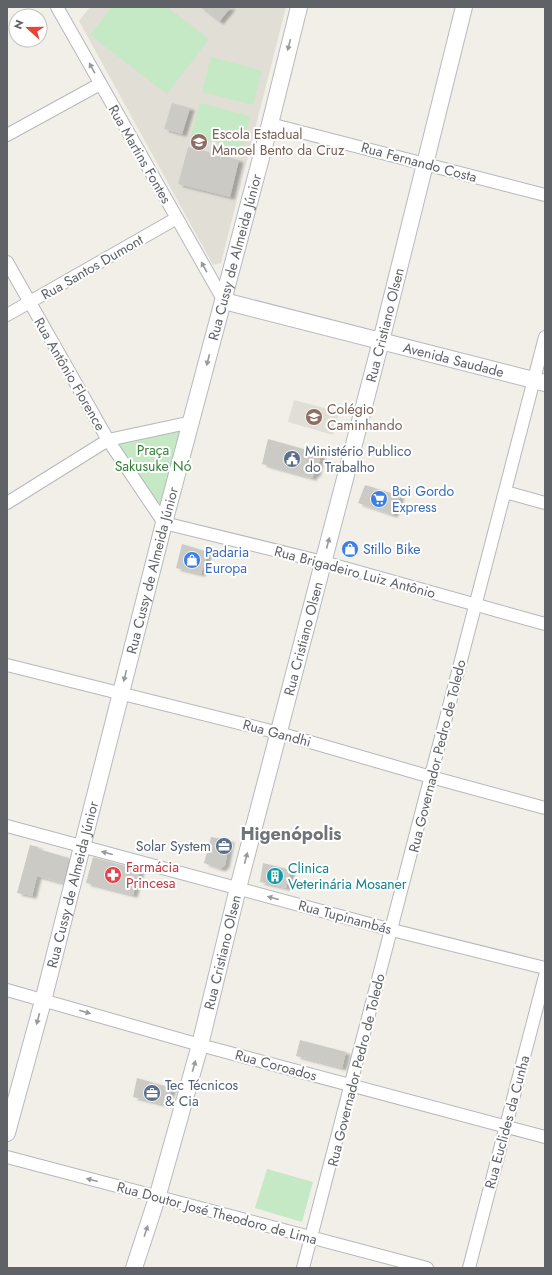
<svg xmlns="http://www.w3.org/2000/svg" width="552" height="1275" font-family="Jost,sans-serif">
<defs>
<filter id="shadow"><feDropShadow dx="4.5" dy="2.5" stdDeviation="1" flood-color="#0004"/></filter>
</defs>
<rect width="100%" height="100%" fill="#f1efe8"/>
<path fill="#e1ded6" d="M90,7h196l-65,256 -8,2 -134,-244z
M294,400l45,12 -6,23 -45,-13z"/>
<path fill="#c5e8c5" d="M112,7h55l42,32 -42,55 -77,-59z
M211,57l51,14 -9,34 -51,-13z
M200,103l50,13 -8,33 -51,-13z
M189,424l-26,96 -52,-79z
M267,1169l46,13 -11,40 -47,-14z"/>
<path fill="#cccac5" filter="url(#shadow)" d="M200,7h31l-12,15z
M172,103l18,5 -8,26 -18,-5z
M188,147l51,13 -9,37 -52,-13z
M268,439l53,15 -5,20h-2l-2,4 -50,-14z
M365,485l35,11 -7,19 -35,-12z
M182,544l26,8 -7,22 -25,-6z
M211,837l19,3 -5,25 -4,4 -17,-6z
M30,845l8,2v2l31,9 -6,25 -26,-7 -5,20 -15,-3z
M93,857l47,13 -7,25 -47,-12z
M263,863l28,7 -5,18 -26,-6z
M300,1040l46,12 -4,16 -46,-12z
M137,1078l35,10 -6,17 -33,-8z"/>
<g fill="none" stroke-linecap="round" stroke-linejoin="round">
<g stroke="#b5b8bc" stroke-width="14">
<path id="street" d="M57,7l167,294
M270,124l275,71
M7,135l93,-51
M7,262l101,178 56,83 159,39 222,62
M7,315l170,-97
M505,492l40,11
M7,503l101,-63 84,-18
M7,665l272,68 152,44 114,31
M7,826l385,104 153,38
M7,990l193,55 345,92
M7,1157l420,111
M303,1268l242,-931
M469,1268l76,-292"/>
</g>
<g stroke="#b6babf" stroke-width="18">
<g id="secondary">
<path id="s1" d="M224,301l321,82"/>
<path id="s2" d="M7,1133l36,-132 121,-478 106,-399 29,-117"/>
<path id="s3" d="M134,1268l23,-70 43,-153 38,-157 143,-547 83,-334"/>
</g>
</g>
<use href="#street" stroke="#fff" stroke-width="12"/>
<use href="#secondary" stroke="#fff" stroke-width="16"/>
</g>
<defs><path id="oneway-solid" d="M-6-.8H1V-3.2L6.5 0L1 3.2V.8H-6Z"/></defs>
<g fill="#979a9d">
<use href="#oneway-solid" transform="translate(289 45) rotate(104)"/>
<use href="#oneway-solid" transform="translate(92 68) rotate(-119)"/>
<use href="#oneway-solid" transform="translate(204 267) rotate(-119)"/>
<use href="#oneway-solid" transform="translate(208 360) rotate(105)"/>
<use href="#oneway-solid" transform="translate(328 543) rotate(-75)"/>
<use href="#oneway-solid" transform="translate(125 676) rotate(104)"/>
<use href="#oneway-solid" transform="translate(107 853) rotate(-165)"/>
<use href="#oneway-solid" transform="translate(246 858) rotate(-75)"/>
<use href="#oneway-solid" transform="translate(273 898) rotate(-165)"/>
<use href="#oneway-solid" transform="translate(85 1012) rotate(16)"/>
<use href="#oneway-solid" transform="translate(38 1019) rotate(105)"/>
<use href="#oneway-solid" transform="translate(194 1066) rotate(-74)"/>
<use href="#oneway-solid" transform="translate(92 1180) rotate(-165)"/>
<use href="#oneway-solid" transform="translate(146 1231) rotate(-72)"/>
</g>
<defs>
<g id="school-disc" transform="scale(0.9)"><circle r="9.5" fill="#8d6e63" stroke="#fff"/><path d="M0-5L7-2L0 1L-7-2ZM-4 1L0 2.5L4 1V4Q0 6-4 4Z" fill="#fff"/></g>
<g id="civic-disc" transform="scale(0.9)"><circle r="9.5" fill="#5c6f8a" stroke="#fff"/><path d="M-.6-6.5H3V-4.5H.6V-3L4-1V1h2V6H-6V1h2V-1L-.6-3ZM-1.2 2.5V6h2.4V2.5Z" fill="#fff"/></g>
<g id="supermarket-disc" transform="scale(0.9)"><circle r="9.5" fill="#3f7fe0" stroke="#fff"/><path d="M-6-5.5h2.5l.6 2H6L4.5 2H-2.5L-4.4-4H-6ZM-1.5 3.2a1.3 1.3 0 1 0 .1 0ZM3 3.2a1.3 1.3 0 1 0 .1 0Z" fill="#fff"/></g>
<g id="shop-disc" transform="scale(0.9)"><circle r="9.5" fill="#3f7fe0" stroke="#fff"/><path d="M-5-2.5h2.3a2.7 3.5 0 0 1 5.4 0H5L5.5 6h-11ZM-1.5-2.5h3a1.5 2.3 0 0 0-3 0Z" fill="#fff"/></g>
<g id="office-disc" transform="scale(0.9)"><circle r="9.5" fill="#5c6f8a" stroke="#fff"/><path d="M-6-3h4V-5.5h4V-3h4V5H-6ZM-1-4.5V-3h2v-1.5ZM-6 0V1H6V0Z" fill="#fff"/></g>
<g id="pharmacy-disc" transform="scale(0.9)"><circle r="9.5" fill="#e0444e" stroke="#fff"/><path d="M-2-6h4v4h4v4h-4v4h-4v-4h-4v-4h4Z" fill="#fff"/></g>
<g id="building-disc" transform="scale(0.9)"><circle r="9.5" fill="#0f9aa8" stroke="#fff"/><path d="M-4-6H4V6H1V3H-1V6H-4ZM-2.5-4.3h1.7v1.8h-1.7ZM.8-4.3h1.7v1.8H.8ZM-2.5-1h1.7V.8h-1.7ZM.8-1h1.7V.8H.8Z" fill="#fff"/></g>
</defs>
<g fill-rule="evenodd">
<use href="#school-disc" x="199" y="142"/>
<use href="#school-disc" x="314" y="417"/>
<use href="#civic-disc" x="292" y="459"/>
<use href="#supermarket-disc" x="379" y="499"/>
<use href="#shop-disc" x="350" y="549"/>
<use href="#shop-disc" x="192" y="560"/>
<use href="#office-disc" x="224" y="846"/>
<use href="#pharmacy-disc" x="113" y="875"/>
<use href="#building-disc" x="275" y="876"/>
<use href="#office-disc" x="152" y="1093"/>
</g>
<g text-anchor="middle" dominant-baseline="central" stroke-width="4" stroke-linejoin="round" paint-order="stroke">
<g font-size="14" fill="#785e54" stroke="#fff" text-anchor="start">
<text x="212" y="134">Escola Estadual<tspan x="212" dy="16">Manoel Bento da Cruz</tspan></text>
<text x="327" y="409">Colégio<tspan x="327" dy="16">Caminhando</tspan></text>
</g>
<g font-size="14" fill="#5f6368" stroke="#fff">
<text transform="translate(140 154) rotate(60)">Rua Martins Fontes</text>
<text transform="translate(419 162) rotate(15)">Rua Fernando Costa</text>
<text stroke="none"><textPath href="#s2" startOffset="905">Rua Cussy de Almeida Júnior</textPath></text>
<text transform="translate(92 267) rotate(-30)">Rua Santos Dumont</text>
<text stroke="none"><textPath href="#s3" startOffset="976">Rua Cristiano Olsen</textPath></text>
<text stroke="none"><textPath href="#s1" startOffset="237">Avenida Saudade</textPath></text>
<text transform="translate(70 374) rotate(60)">Rua Antônio Florence</text>
<text stroke="none"><textPath href="#s2" startOffset="581">Rua Cussy de Almeida Júnior</textPath></text>
<text transform="translate(355 572) rotate(15)">Rua Brigadeiro Luiz Antônio</text>
<text stroke="none"><textPath href="#s3" startOffset="652">Rua Cristiano Olsen</textPath></text>
<text transform="translate(277 733) rotate(15)">Rua Gandhi</text>
<text transform="translate(437 756) rotate(-76)">Rua Governador Pedro de Toledo</text>
<text stroke="none"><textPath href="#s2" startOffset="257">Rua Cussy de Almeida Júnior</textPath></text>
<text transform="translate(345 917) rotate(15)">Rua Tupinambás</text>
<text stroke="none"><textPath href="#s3" startOffset="328">Rua Cristiano Olsen</textPath></text>
<text transform="translate(276 1065) rotate(15)">Rua Coroados</text>
<text transform="translate(356 1070) rotate(-76)">Rua Governador Pedro de Toledo</text>
<text transform="translate(507 1122) rotate(-75)">Rua Euclides da Cunha</text>
<text transform="translate(217 1213) rotate(15)">Rua Doutor José Theodoro de Lima</text>
</g>
<g font-size="14" fill="#348238" stroke="#fff">
<text x="153" y="450">Praça<tspan x="153" dy="16">Sakusuke Nó</tspan></text>
</g>
<g font-size="14" fill="#4e5e75" stroke="#fff" text-anchor="start">
<text x="305" y="451">Ministério Publico<tspan x="305" dy="16">do Trabalho</tspan></text>
<text x="211" y="846" text-anchor="end">Solar System</text>
<text x="165" y="1085">Tec Técnicos<tspan x="165" dy="16">&amp; Cia</tspan></text>
</g>
<g font-size="14" fill="#366cbe" stroke="#fff" text-anchor="start">
<text x="392" y="491">Boi Gordo<tspan x="392" dy="16">Express</tspan></text>
<text x="363" y="549">Stillo Bike</text>
<text x="205" y="552">Padaria<tspan x="205" dy="16">Europa</tspan></text>
</g>
<g font-size="14" fill="#be3a42" stroke="#fff" text-anchor="start">
<text x="126" y="867">Farmácia<tspan x="126" dy="16">Princesa</tspan></text>
</g>
<g font-size="14" fill="#0d838f" stroke="#fff" text-anchor="start">
<text x="288" y="868">Clinica<tspan x="288" dy="16">Veterinária Mosaner</tspan></text>
</g>
<g font-size="18" font-weight="bold" fill="#70757a" stroke="#fff">
<text x="291" y="834">Higenópolis</text>
</g>
</g>
<rect width="552" height="1275" fill="none" stroke="#5f6368" stroke-width="16"/>
<g transform="translate(28 28) rotate(291)"><circle r="19" fill="#ffffff" stroke="#bfc1c3"/>
<path d="M0-3L7 15L0 10L-7 15Z" fill="#ea4335"/>
<text y="-6" font-size="11" font-weight="bold" text-anchor="middle" fill="#5f6368">N</text>
</g>
</svg>
